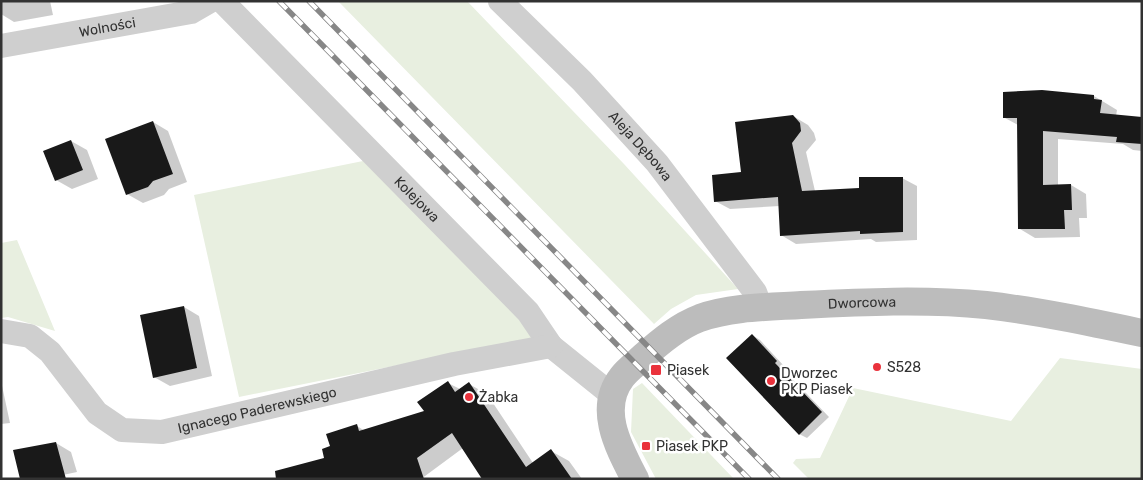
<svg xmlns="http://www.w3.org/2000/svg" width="1143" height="480" font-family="Rubik,sans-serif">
<rect width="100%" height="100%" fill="#fff"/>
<path fill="#e8efe0" d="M338,1h129l157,163 114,125 -42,6 -25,14 -17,15z
M363,161l158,157 13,20 -295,59 -45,-202z
M17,240l38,91 -47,-14 -7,1v-75z
M1060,358l82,11v110h-333l-16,-16 3,-4 24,-1 33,-70 158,33z
M642,383l92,96h-78l-25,-47 2,-43z"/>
<path fill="#0003" d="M1,1h49l3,14 -39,7 -13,-8z
M1042,92l52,4 23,14 -1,6 26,2v33l-9,-1 -10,-6 -65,-5v47l13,-1 15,9 1,24h-8l1,19 -45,1 -15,-9 -2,-104 -13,-7z
M793,116l15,9 6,8 2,7 -10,12 9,39 45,-2 42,-11 15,8v54l-41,2 -5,-3 -75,5 -15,-9 -1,-29 -50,3 -15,-8 28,-27z
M153,122l15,9 19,51 -18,7 -5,6 -21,8 -16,-9z
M71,141l16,9 11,29 -26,10 -16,-9z
M184,307l15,9 13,60 -42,10 -16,-9z
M752,335l8,5 24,26 -2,2 47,49 -22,21 -8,-4z
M1,381l9,42 -9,1z
M448,383l12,6 9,-5 18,10 46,69 18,-12 18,10 13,18h-98l-21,-31 -42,31 -95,-20 5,-12 26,-21 8,5 61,-19z
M56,443l15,9 6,20 -33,7z"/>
<path fill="#191919" d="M1042,90l52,5v4l8,1 -2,13 42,4v27l-26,-2 1,-5 -74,-6v54l28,-1 1,26h-8l1,19h-47l-1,-111h-14v-26z
M793,115l7,8 1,8 -9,12 10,48 57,-3v-11h44v55l-43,2v-3l-80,5 -2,-39 -64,5 -2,-27 29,-3 -6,-50z
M153,121l20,53 -20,7 -5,6 -22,8 -21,-56z
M71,140l12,30 -28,11 -12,-30z
M184,306l13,62 -44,10 -13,-63z
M752,334l25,27 -2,2 47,49 -23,23 -73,-77z
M448,381l7,11 14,-10 57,85 25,-18 21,30h-90l-30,-46 -35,25 7,21h-148l-1,-8 49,-13 -2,-9 8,-3 -4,-12 31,-10 2,7 65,-20 -7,-9z
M56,442l10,37h-46l-7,-29z"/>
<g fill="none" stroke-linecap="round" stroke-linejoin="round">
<g stroke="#cfcfcf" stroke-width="24">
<path id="s1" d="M222,1l306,311 23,34 61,49"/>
<path id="s2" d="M500,1l82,80 75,82 98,129 6,16"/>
<path id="s3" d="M1,46l190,-34 19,-11"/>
<path id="s4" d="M1,331l29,5 20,16 47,61 25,17 40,2 292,-68 97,-18"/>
</g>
<path stroke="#bcbcbc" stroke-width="28" id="s5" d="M635,479c-16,-31 -38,-70 -13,-102 6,-8 15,-14 22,-21 17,-15 35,-30 56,-38 31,-11 68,-11 101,-13 61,-3 124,-6 185,0 52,6 104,17 156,28"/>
<g stroke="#878787" stroke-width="5.5">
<path id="rail" d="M279,1l470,478
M309,1l469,478"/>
</g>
<use href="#rail" stroke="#fff" stroke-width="4" stroke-dasharray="11" stroke-linecap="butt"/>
</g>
<g fill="#ea323c" stroke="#fff" stroke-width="2">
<circle cx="877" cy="367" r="5"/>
<rect x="650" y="364" width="12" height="12" rx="2.5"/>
<circle cx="771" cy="381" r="5"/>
<circle cx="469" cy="397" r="5"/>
<rect x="641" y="441" width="10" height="10" rx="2.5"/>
</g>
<g text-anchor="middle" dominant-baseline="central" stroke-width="5" stroke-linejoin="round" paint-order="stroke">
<g font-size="14" fill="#323232" stroke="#fff">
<text stroke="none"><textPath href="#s3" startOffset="108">Wolności</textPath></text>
<text stroke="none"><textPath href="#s2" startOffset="202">Aleja Dębowa</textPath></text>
<text stroke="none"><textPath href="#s1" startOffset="278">Kolejowa</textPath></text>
<text stroke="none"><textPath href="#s5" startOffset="371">Dworcowa</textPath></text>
<text stroke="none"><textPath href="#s4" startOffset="300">Ignacego Paderewskiego</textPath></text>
</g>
<g font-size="14" fill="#323232" stroke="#fff" text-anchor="start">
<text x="887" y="367">S528</text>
<text x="667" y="370">Piasek</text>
<text x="781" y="373">Dworzec<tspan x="781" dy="16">PKP Piasek</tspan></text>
<text x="479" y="397">Żabka</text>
<text x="656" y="446">Piasek PKP</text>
</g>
</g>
<rect width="1143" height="480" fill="none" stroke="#323232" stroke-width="5"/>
</svg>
